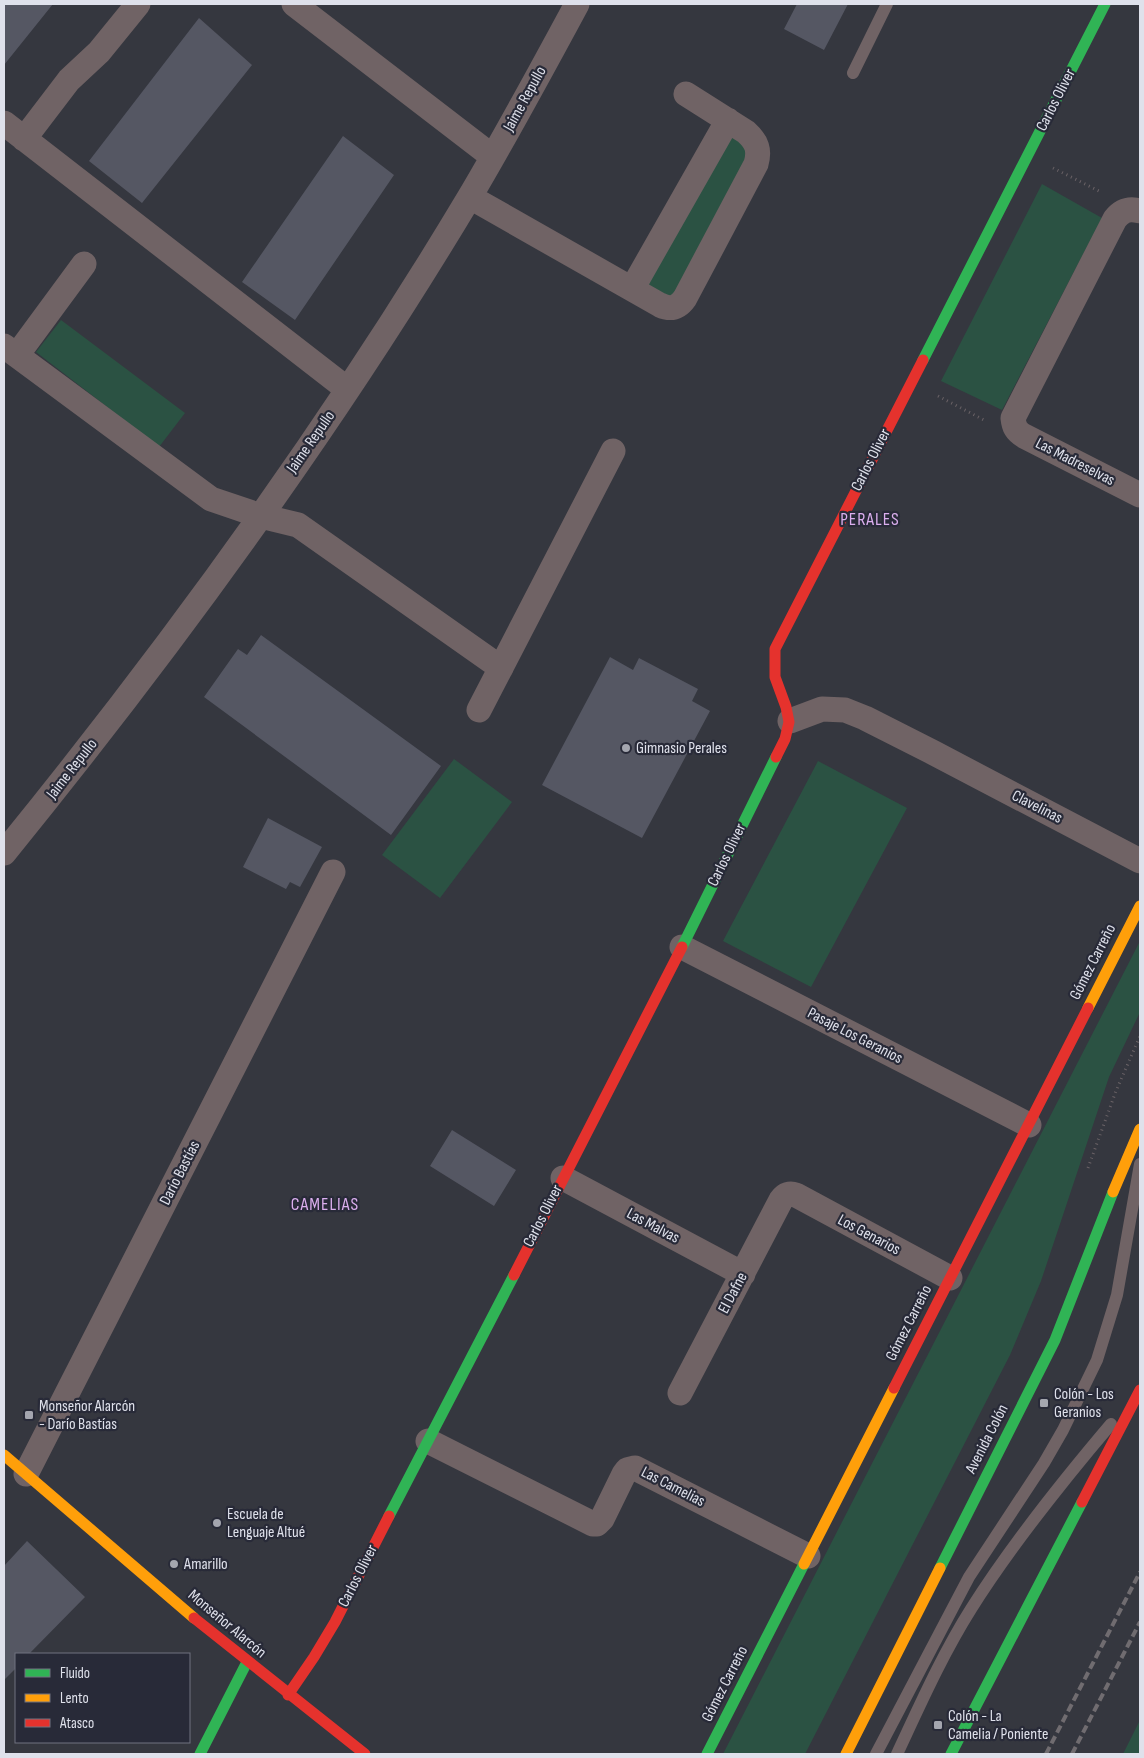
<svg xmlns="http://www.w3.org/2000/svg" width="1144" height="1758" font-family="'Sofia Sans Condensed',sans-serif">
<rect width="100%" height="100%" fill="#35373f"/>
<path fill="#2b5243" d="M728,125l26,22 -76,155 -41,-15z
M1042,184l60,34 -100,192 -61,-29z
M61,320l124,93 -26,34 -123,-95z
M454,759l58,43 -72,96 -58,-43z
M818,761l89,47 -96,179 -88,-46z
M1140,941v71l-31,65 -68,204 -31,74 -205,399h-82z
M1140,1720v34h-17z"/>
<path fill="#555763" d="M4,4h49l-49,61z
M797,4h51l-24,46 -40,-21z
M199,18l53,47 -110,138 -53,-42z
M343,136l51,39 -99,145 -53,-38z
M261,635l180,131 -50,69 -187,-138 34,-48 9,6z
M610,657l23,13 6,-12 59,31 -6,12 18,10 -68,127 -100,-53z
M268,818l54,29 -22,40 -10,-5 -4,7 -43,-22z
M452,1130l64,40 -22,36 -64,-40z
M27,1541l58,56 -56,57h-13v14l-12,12v-114z"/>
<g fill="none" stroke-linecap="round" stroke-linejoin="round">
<path stroke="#6a6266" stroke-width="3" stroke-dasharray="1 4" stroke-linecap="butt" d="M1053,168l48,24
M938,396l46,24
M1088,1168l28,-77 24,-55"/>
<path stroke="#706365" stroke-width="12" d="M853,73l34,-69
M876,1754l93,-177 75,-114 19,-33 34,-70 20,-65 23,-131
M897,1754c23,-49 45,-99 74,-145 41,-65 90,-126 140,-185"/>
<path stroke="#706365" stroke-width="25" d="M294,4l199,153
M4,123l343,266
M24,139l45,-59 30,-28 39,-48
M470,197l190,108c11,5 18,3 25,-7l71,-134c4,-14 1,-22 -10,-32l-60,-38
M1140,211c-11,-3 -18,-1 -25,8l-102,199c1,9 3,13 11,18l116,59
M632,289l96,-169
M4,346l207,153 50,17 37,9 203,143
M17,355l67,-91
M479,710l134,-259
M790,721l32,-12 23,1 20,8 69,35 206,108
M4,853c169,-208 328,-426 465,-655 38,-64 73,-129 108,-194
M682,947l347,178
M563,1178l180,96
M680,1393l101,-193c4,-6 9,-7 15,-5l154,83
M428,1441l165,83h4l5,-5 22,-45 3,-4 8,-2 173,88
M26,1474l307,-602"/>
<path stroke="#30b455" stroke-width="11" d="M923,360l182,-356
M682,947l94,-190
M389,1516l125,-241
M940,1568l115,-228 58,-148
M200,1754l47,-92
M707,1754l97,-190
M951,1754l131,-252"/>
<path stroke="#ff9f0a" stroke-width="11" d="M1088,1008l52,-102
M1113,1192l27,-63
M4,1455l190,163
M804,1564l90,-176
M846,1754l94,-186"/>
<path stroke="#e5322d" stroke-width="11" d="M776,757l9,-18 4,-17 -3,-15 -11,-30v-28l148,-289
M514,1275l168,-328
M894,1388l194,-380
M1082,1502l58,-112
M194,1618l171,136
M288,1695l26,-38 21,-35 54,-106"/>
<path stroke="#706c70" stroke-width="4" stroke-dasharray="8 4" stroke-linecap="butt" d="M1046,1754l94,-182
M1072,1754l68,-132"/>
</g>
<g fill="#a4a6af" stroke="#282a38" stroke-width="2">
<circle cx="626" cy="748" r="5"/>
<rect x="1039" y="1398" width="10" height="10" rx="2.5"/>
<rect x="24" y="1410" width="10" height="10" rx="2.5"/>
<circle cx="217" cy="1523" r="5"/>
<circle cx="174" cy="1564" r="5"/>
<rect x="933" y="1720" width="10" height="10" rx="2.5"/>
</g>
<g text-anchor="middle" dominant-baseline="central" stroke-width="4.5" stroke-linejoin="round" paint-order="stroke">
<g font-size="16" fill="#dfe1eb" stroke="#282a38">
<text transform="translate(525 99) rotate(-61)">Jaime Repullo</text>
<text transform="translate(1056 100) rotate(-63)">Carlos Oliver</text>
<text transform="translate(311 442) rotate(-55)">Jaime Repullo</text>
<text transform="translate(871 460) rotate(-63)">Carlos Oliver</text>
<text transform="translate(1075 462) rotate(27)">Las Madreselvas</text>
<text transform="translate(72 769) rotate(-52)">Jaime Repullo</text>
<text transform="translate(1037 807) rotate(27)">Clavelinas</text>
<text transform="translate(727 855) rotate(-64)">Carlos Oliver</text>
<text transform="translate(1093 962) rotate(-63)">Gómez Carreño</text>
<text transform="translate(855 1036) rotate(27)">Pasaje Los Geranios</text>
<text transform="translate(180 1173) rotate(-63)">Darío Bastías</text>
<text transform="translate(543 1216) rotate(-63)">Carlos Oliver</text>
<text transform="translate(653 1226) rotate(28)">Las Malvas</text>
<text transform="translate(869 1235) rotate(28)">Los Genarios</text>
<text transform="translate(733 1293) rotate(-62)">El Dafne</text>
<text transform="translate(909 1323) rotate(-63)">Gómez Carreño</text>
<text transform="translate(987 1439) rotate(-63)">Avenida Colón</text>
<text transform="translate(673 1487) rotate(27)">Las Camelias</text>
<text transform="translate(358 1576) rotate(-63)">Carlos Oliver</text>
<text transform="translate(227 1624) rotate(40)">Monseñor Alarcón</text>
<text transform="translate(725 1684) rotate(-63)">Gómez Carreño</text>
</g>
<g font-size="16" fill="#dfe1eb" stroke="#282a38" text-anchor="start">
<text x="636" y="748">Gimnasio Perales</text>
<text x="1054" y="1394">Colón - Los<tspan x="1054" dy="18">Geranios</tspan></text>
<text x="39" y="1406">Monseñor Alarcón<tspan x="39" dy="18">- Darío Bastías</tspan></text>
<text x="227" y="1514">Escuela de<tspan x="227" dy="18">Lenguaje Altué</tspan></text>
<text x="184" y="1564">Amarillo</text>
<text x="948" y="1716">Colón - La<tspan x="948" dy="18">Camelia / Poniente</tspan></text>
</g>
<g font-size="18" letter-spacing="1" fill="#dbaeee" stroke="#282a38">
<text x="870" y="519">PERALES</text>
<text x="325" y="1204">CAMELIAS</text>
</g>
</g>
<rect width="1144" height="1758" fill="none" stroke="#dfe1eb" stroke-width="10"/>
<rect x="15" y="1653" width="175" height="90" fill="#282a38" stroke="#717380"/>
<rect x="25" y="1669" width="25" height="8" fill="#30b455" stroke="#717380"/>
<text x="60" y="1678" font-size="15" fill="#dfe1eb">Fluido</text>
<rect x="25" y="1694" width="25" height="8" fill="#ff9f0a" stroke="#717380"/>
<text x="60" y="1703" font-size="15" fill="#dfe1eb">Lento</text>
<rect x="25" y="1719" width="25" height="8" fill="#e5322d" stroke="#717380"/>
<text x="60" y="1728" font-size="15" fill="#dfe1eb">Atasco</text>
</svg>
